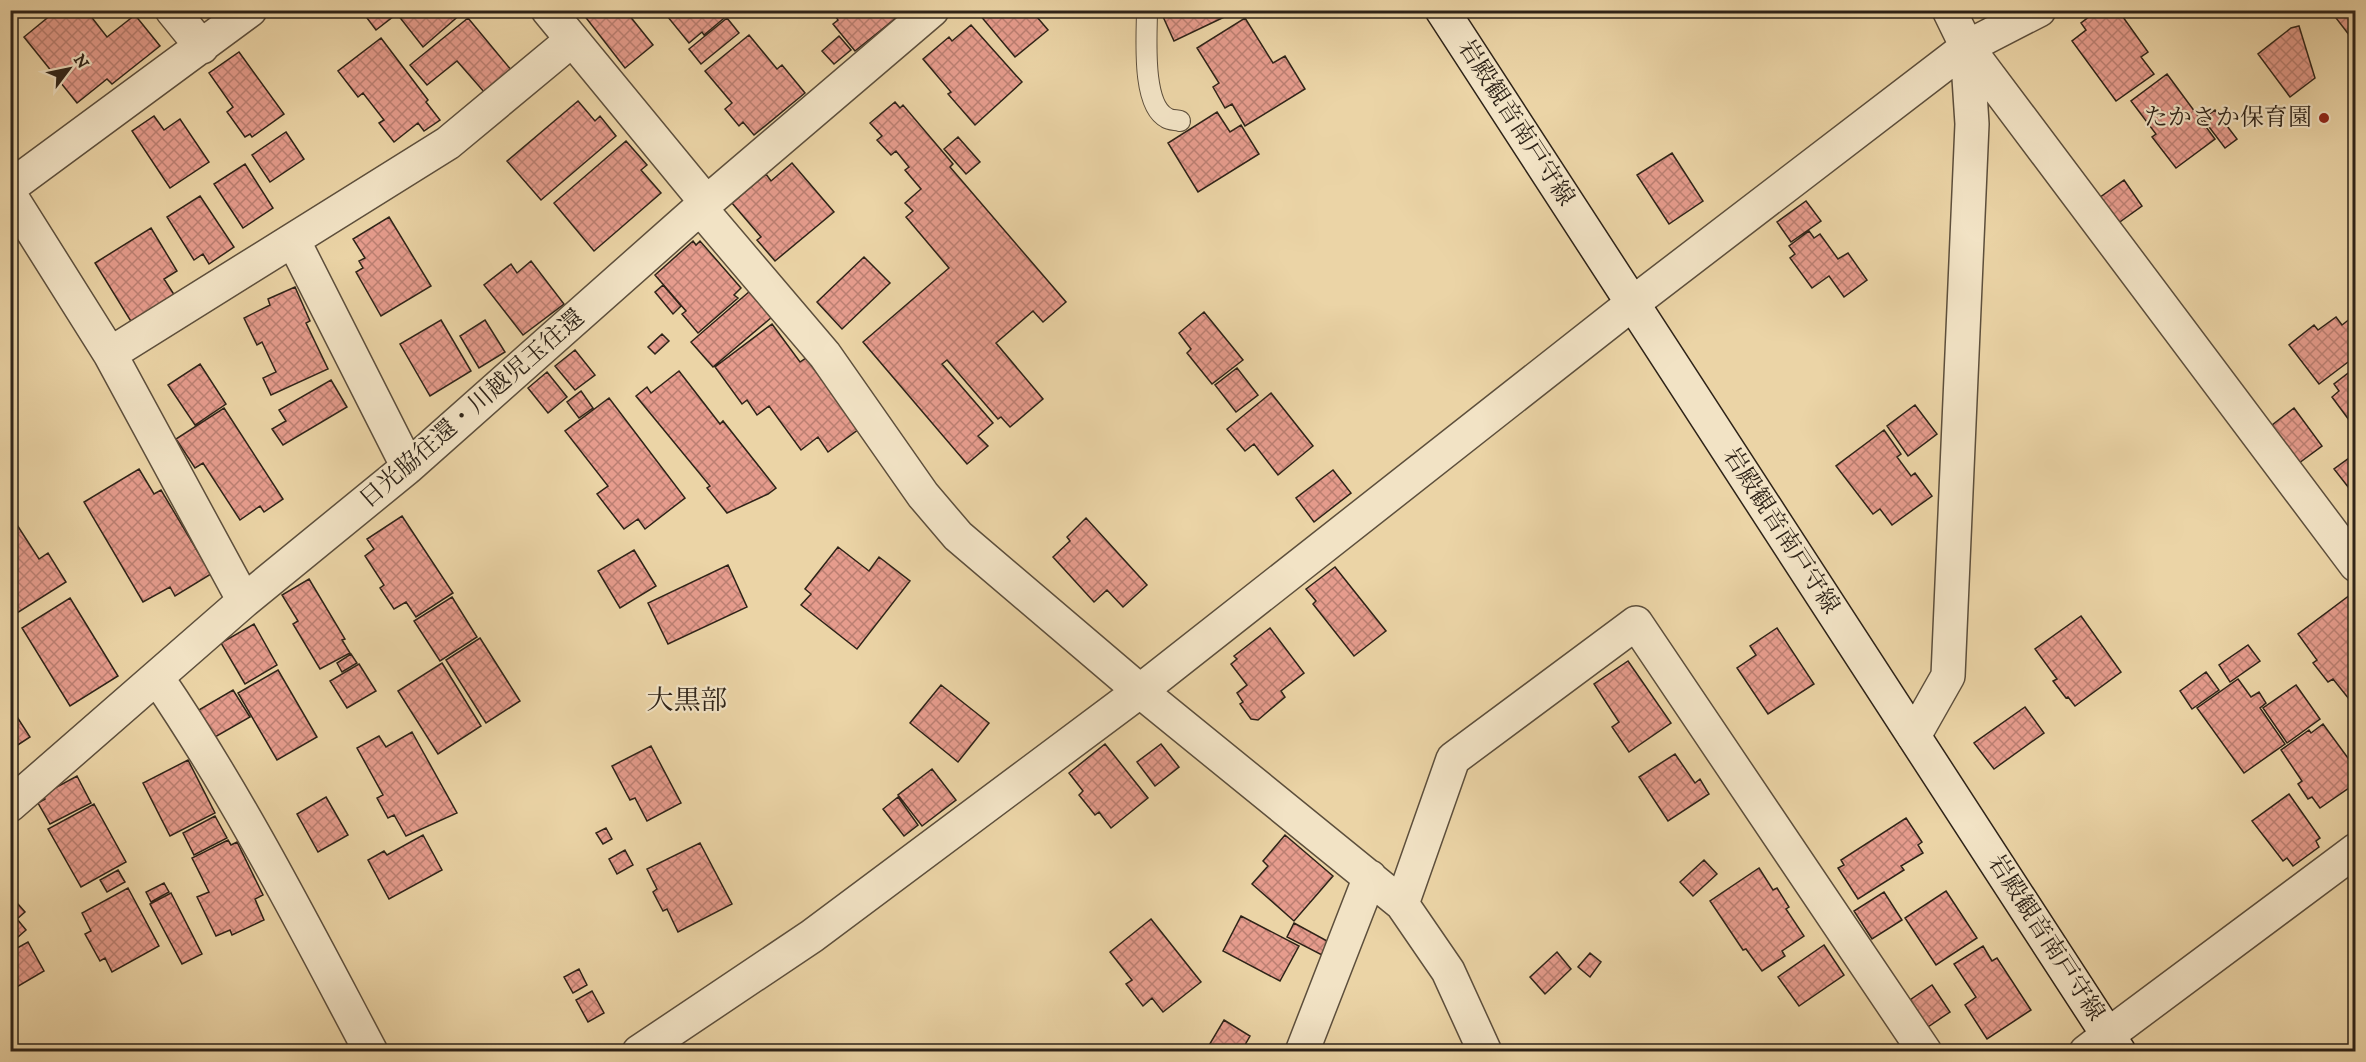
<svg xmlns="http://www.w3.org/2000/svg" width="2366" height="1062" font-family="'IM FELL DW Pica','Noto Serif JP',serif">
<defs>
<pattern id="building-cross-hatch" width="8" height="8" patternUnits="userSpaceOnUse" patternTransform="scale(1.5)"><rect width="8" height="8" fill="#e69c8d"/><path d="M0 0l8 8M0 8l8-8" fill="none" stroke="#bb7f72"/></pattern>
</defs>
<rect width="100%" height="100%" fill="#ebd4a6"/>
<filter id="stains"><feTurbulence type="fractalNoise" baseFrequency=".00333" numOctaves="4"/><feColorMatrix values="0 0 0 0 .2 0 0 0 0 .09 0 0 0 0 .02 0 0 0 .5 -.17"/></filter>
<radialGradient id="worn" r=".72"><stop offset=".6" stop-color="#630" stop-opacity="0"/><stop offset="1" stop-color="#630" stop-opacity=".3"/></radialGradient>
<path fill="url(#building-cross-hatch)" stroke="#2e2318" stroke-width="1.5" d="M57,10h29l21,27 28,-22 25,31 -48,38 -5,-5 -30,24 -53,-66z
M361,10h29l4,6 -18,14z
M394,10h65l3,3 -39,34z
M580,10h45l28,35 -28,23z
M726,10l3,4 -25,21 -2,-3 -13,11 -26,-32z
M839,10h67l-51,41 -22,-27 5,-4 -4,-6z
M982,10h49l17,20 -33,27 -36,-43z
M1160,10h79l-65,31z
M2098,10h4l4,6 8,-6h4l30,42 -7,5 13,17 -38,27 -44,-60 14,-11 -5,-7z
M2346,10h10v34l-20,-26z
M468,18l44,53 -27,22 -28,-32 -30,24 -17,-20z
M727,18l12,15 -38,31 -12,-15z
M1245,18l28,45 12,-7 20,33 -60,37 -13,-22 -7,4 -12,-21 6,-4 -22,-35z
M971,25l51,57 -47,43 -27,-31 3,-2 -28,-33 26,-22 3,4z
M2299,26l16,52 -25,19 -32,-43 33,-26z
M749,35l28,34 5,-4 23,28 -51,42 -11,-13 -4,4 -14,-17 7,-6 -27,-32z
M839,36l12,14 -17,14 -12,-13z
M381,38l47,62 -2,2 14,18 -16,11 -6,-8 -24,19 -15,-19 5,-3 -21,-27 -5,4 -20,-26z
M239,52l45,62 -32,23 -2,-3 -5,3 -18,-25 6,-5 -24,-34z
M2167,74l48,65 -39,29 -24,-31 4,-3 -25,-33z
M578,101l17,20 5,-5 16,20 -75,64 -34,-39z
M895,102l5,6 3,-3 50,59 -3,3 116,135 -23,20 -10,-11 -37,32 47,56 -33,28 -9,-10 -3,2 -51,-59 -5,4 51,59 -15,13 10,10 -21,18 -104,-122 86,-74 -43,-51 7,-6 -8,-8 16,-14 -16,-19 4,-3 -13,-16 -5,4 -14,-15 5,-4 -12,-13z
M2215,110l22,29 -12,9 -22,-29z
M1217,112l13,20 11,-7 18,29 -61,38 -30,-49z
M154,116l10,14 16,-11 29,43 -39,26 -38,-57z
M286,132l18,27 -34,23 -18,-27z
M958,137l22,25 -14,12 -22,-25z
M626,141l21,24 -6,5 20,23 -67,58 -40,-48z
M1672,153l31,48 -34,23 -32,-49z
M792,163l42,49 -59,49 -18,-21 4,-3 -29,-34 34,-29 5,7z
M245,164l28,44 -30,20 -29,-44z
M2124,180l18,26 -25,18 -18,-26z
M200,196l34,51 -25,17 -6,-10 -9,6 -27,-43z
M1806,201l15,20 -30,21 -14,-20z
M389,217l42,69 -50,30 -25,-44 7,-4 -4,-7 6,-3 -12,-19z
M151,228l26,43 -13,8 11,17 -43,27 -37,-60z
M1809,231l5,7 6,-4 18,25 10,-6 19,27 -23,17 -15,-21 -17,12 -22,-30 5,-4 -6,-8z
M693,241l3,4 4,-4 41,47 -7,7 4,3 -40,35 -16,-19 4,-3 -31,-36z
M864,257l26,26 -48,46 -25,-27z
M531,261l33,43 -41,31 -39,-50 27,-21 6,9z
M663,285l18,21 -8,8 -18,-22z
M295,287l15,34 -4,2 22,46 -57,26 -8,-17 13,-6 -14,-30 -5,3 -13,-27 26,-13 -2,-6z
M750,291l22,26 -59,50 -22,-25z
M1204,312l39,48 -31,24 -25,-31 4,-4 -12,-16z
M2336,317l6,8 9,-7 5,7v31l-37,28 -30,-39 25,-20 4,5z
M441,320l30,51 -41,25 -30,-52z
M485,320l20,32 -26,16 -19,-32z
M772,324l28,38 6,-4 53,71 -31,23 -10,-15 -17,13 -32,-44 -12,9 -10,-15 -5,4 -27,-37z
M662,334l7,7 -14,13 -7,-7z
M575,350l20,25 -20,15 -20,-24z
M200,364l26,40 -31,21 -27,-40z
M2356,367v52l-2,-2 -5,3 -17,-23 7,-6 -5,-7z
M1237,368l21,27 -22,17 -21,-27z
M679,371l41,53 3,-3 53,67 -8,6 -41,19 -20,-25 3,-2 -74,-90 11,-9 4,6z
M547,372l20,25 -19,16 -20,-25z
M331,380l16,27 -64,38 -11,-16 14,-8 -7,-11z
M581,391l12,17 -14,10 -12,-16z
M1271,393l42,53 -35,29 -24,-31 -9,7 -18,-22z
M609,398l76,100 -40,31 -7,-10 -14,10 -27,-35 11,-8 -43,-55z
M1915,405l22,29 -29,22 -21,-30z
M224,408l59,91 -19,13 -4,-6 -20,14 -37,-57 -8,5 -19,-29z
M2294,408l28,38 -27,20 -28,-37z
M1884,430l17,24 -4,3 14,19 4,-3 17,23 -40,29 -12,-16 -7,5 -37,-48z
M2356,453v44l-22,-28z
M139,469l15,25 7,-4 50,84 -36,22 -5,-9 -27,15 -59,-100z
M1333,470l18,23 -37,29 -18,-24z
M10,514l29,45 9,-6 18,29 -49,31 -7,-10z
M402,516l51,77 -37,24 -10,-15 -12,7 -14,-21 4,-3 -19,-29 9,-7 -7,-10z
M1086,518l61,67 -24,22 -16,-17 -13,12 -41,-45 17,-16 -3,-4z
M838,547l31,24 10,-14 31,24 -53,68 -56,-44 10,-11 -6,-5z
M634,550l22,36 -36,22 -22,-37z
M728,565l19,42 -79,37 -20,-41z
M1335,567l51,64 -32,25 -41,-52 3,-3 -10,-12z
M309,579l36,60 -3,1 8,13 -30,16 -27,-45 5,-3 -16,-26z
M2354,592l2,102 -7,5 -16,-20 -5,3 -15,-19 4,-3 -19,-26z
M452,597l25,40 -37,24 -26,-40z
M70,598l48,78 -48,30 -48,-78z
M2081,616l40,56 -46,34 -7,-9 -2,1 -13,-17 4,-2 -22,-30z
M254,624l23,41 -32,19 -24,-41z
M1270,628l34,45 -23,18 4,6 -27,23 -7,-1 -11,-15 3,-2 -6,-9 10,-8 -16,-21 6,-5 -3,-3z
M1777,628l37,56 -46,30 -31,-46 19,-13 -6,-9z
M480,638l40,63 -34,22 -40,-63z
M2248,645l12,16 -30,21 -11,-17z
M351,654l6,9 -15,9 -5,-9z
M1628,661l43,62 -42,29 -17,-25 7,-5 -25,-38z
M442,663l39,63 -43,28 -40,-63z
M359,664l17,27 -29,17 -17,-27z
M278,670l39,67 -40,23 -39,-67z
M2206,672l13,18 -27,19 -12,-18z
M2238,679l13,18 8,-5 7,11 -6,5 25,36 -41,29 -47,-65z
M941,685l48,38 -31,39 -48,-39z
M2296,685l24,34 -33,24 -24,-35z
M233,690l17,27 -42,24 -16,-27z
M10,706l20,31 -20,13z
M2025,707l19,26 -50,36 -20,-26z
M2323,724l33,45v14l-36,25 -8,-11 -4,2 -10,-15 4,-3 -21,-31 28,-20 2,3z
M412,732l45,81 -51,23 -12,-21 -6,3 -11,-20 6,-3 -26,-47 22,-12 7,11z
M1105,744l43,54 -37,30 -12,-16 -4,3 -16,-20 4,-4 -14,-18z
M1161,744l18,23 -24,19 -18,-24z
M651,746l30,57 -34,18 -12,-23 -5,2 -18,-34z
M1675,754l20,29 5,-4 9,15 -41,27 -29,-44z
M188,760l27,53 -45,23 -27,-53z
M932,769l24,31 -34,26 -24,-31z
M77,776l14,27 -41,21 -12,-21 7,-4 -3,-4z
M2289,794l31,44 -4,3 3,6 -26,19 -6,-8 -4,3 -31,-40z
M326,797l22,38 -30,17 -21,-38z
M898,797l20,28 -14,11 -21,-27z
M94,804l32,58 -45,25 -33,-58z
M215,816l12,22 -33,17 -11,-22z
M1906,818l16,24 -4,3 5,8 -22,13 3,4 -46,29 -20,-31 6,-3 -3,-5z
M606,828l6,11 -9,5 -7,-11z
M423,835l19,35 -53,29 -21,-39 16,-9 3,4z
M1285,835l48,41 -39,45 -42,-37 16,-18 -5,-5z
M228,840l3,5 6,-3 26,53 -8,4 9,21 -32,15 -2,-5 -14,6 -19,-39 12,-5 -17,-34z
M700,843l32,61 -54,28 -11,-23 -4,2 -10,-19 4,-3 -10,-20z
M625,850l8,15 -16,9 -8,-15z
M1704,860l13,14 -24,22 -13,-14z
M1759,868l14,22 4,-2 12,19 -3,2 18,27 -22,15 3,5 -23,15 -16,-22 -3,1 -33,-49z
M118,870l7,12 -18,10 -7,-12z
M164,883l5,9 -18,10 -5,-10z
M128,888l31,58 -47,26 -7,-14 -5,3 -15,-27 6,-3 -9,-18z
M1946,891l31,47 -41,27 -31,-47z
M1884,892l18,28 -30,19 -18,-28z
M171,893l31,61 -20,10 -32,-60z
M10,895l15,17 -8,7 9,11 -16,14z
M1241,916l58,30 -19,35 -57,-30z
M1151,919l50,63 -38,30 -11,-14 -9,8 -17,-22 6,-4 -22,-28z
M1294,923l35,19 -7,13 -35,-18z
M28,942l16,29 -34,20v-39z
M1824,945l20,30 -45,31 -21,-29z
M1983,946l9,15 5,-3 34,52 -44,29 -22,-34 11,-8 -22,-33z
M1557,952l14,17 -26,25 -15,-17z
M1590,953l11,9 -11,15 -12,-10z
M579,969l8,16 -14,8 -9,-16z
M1932,985l18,27 -28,19 -18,-27z
M592,991l12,22 -16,9 -12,-22z
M1224,1020l26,16 -9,16h-36z"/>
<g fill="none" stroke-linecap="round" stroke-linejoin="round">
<g stroke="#5d4f3c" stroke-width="22">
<path id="service" d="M1147,10c0,25 -6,95 20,108 3,2 9,2 13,3"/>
</g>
<g stroke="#5d4f3c" stroke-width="36">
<path id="minor" d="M172,10l30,37
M548,10l158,192
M1967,47l389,518
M10,187l240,-177
M10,195l100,159 134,247
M700,208l125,147 98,140 35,41 182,155 493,-388 334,-256 72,-37
M293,240l115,227
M110,354l338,-211 124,-103
M158,679c81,119 145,245 213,373
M1914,736l34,-60 24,-552 -5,-77 -18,-37
M10,805l234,-204 164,-134 292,-259 232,-198
M1402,904l51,-145 183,-136 289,429
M639,1052l173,-116 328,-245 262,213 46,67 37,81
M1302,1052l68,-175
M2086,1052l22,-17"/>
</g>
<g stroke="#5d4f3c" stroke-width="36">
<path id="tertiary" d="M2108,1035l248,-185"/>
</g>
<g stroke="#2e2318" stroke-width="36">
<path id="secondary" d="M1442,10l677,1042"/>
</g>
<use href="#service" stroke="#f2e3c5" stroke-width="20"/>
<use href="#minor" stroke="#f2e3c5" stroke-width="33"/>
<use href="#tertiary" stroke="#f2e3c5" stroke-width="33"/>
<use href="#secondary" stroke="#f2e3c5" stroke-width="33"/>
</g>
<circle fill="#8f2418" stroke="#f2e3c5" stroke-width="2" cx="2324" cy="118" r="6"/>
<g text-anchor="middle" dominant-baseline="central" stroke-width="4.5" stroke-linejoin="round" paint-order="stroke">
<g font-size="24" fill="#2e2318" stroke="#f2e3c5" text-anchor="end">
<text x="2312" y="118">たかさか保育園</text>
</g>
<g font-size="24" fill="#2e2318" stroke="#f2e3c5">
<text transform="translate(1516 123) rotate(57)">岩殿観音南戸守線</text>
<text transform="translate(472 409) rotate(-41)">日光脇往還・川越児玉往還</text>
<text transform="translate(1781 531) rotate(57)">岩殿観音南戸守線</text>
<text transform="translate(2046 938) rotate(57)">岩殿観音南戸守線</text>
</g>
<g font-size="27" fill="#2e2318" stroke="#f2e3c5">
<text x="687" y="701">大黒部</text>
</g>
</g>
<rect width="2366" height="1062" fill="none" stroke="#ebd4a6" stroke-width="36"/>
<rect x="12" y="12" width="2342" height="1038" fill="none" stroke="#2e2318" stroke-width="3"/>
<rect x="18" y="18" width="2330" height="1026" fill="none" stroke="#2e2318" stroke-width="1.5"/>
<g transform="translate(69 69) rotate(58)" stroke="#f2e3c5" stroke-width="4.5" paint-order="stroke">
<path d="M0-4.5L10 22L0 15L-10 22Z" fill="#2e2318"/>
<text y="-9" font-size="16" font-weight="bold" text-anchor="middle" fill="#2e2318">N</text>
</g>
<rect width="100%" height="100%" filter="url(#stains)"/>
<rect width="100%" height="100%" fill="url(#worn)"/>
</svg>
